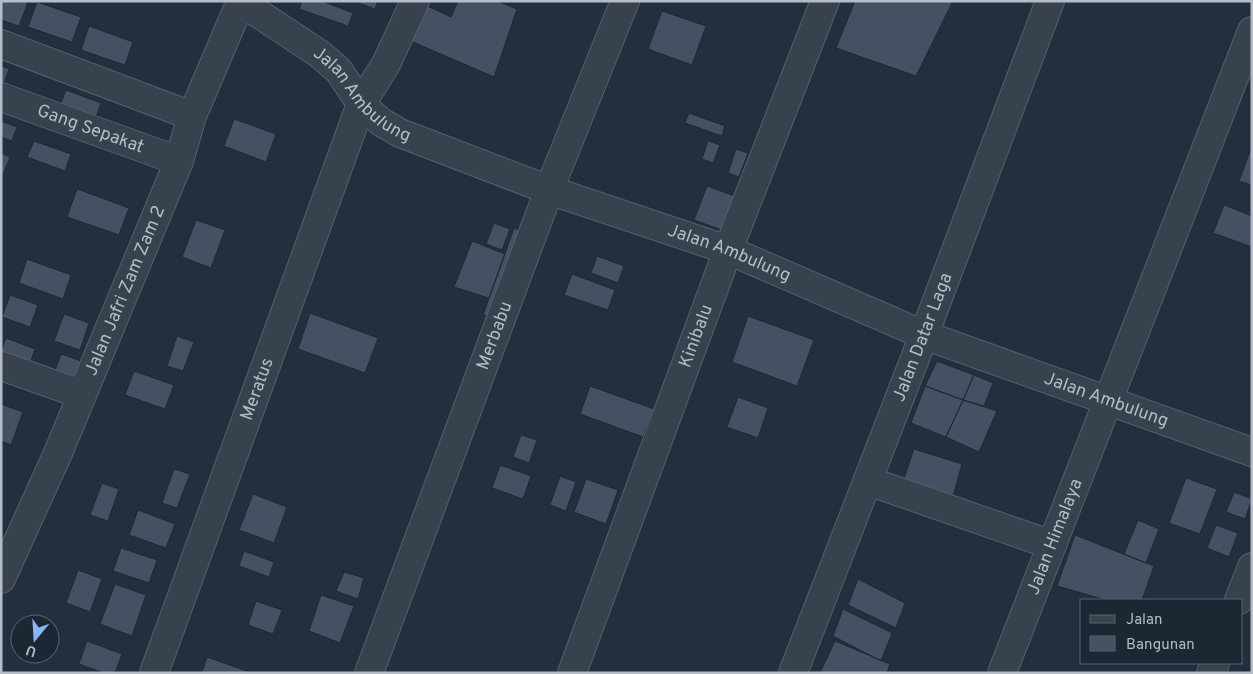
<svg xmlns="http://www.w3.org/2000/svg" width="1253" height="674" font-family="Overpass,sans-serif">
<rect width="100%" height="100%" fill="#242f3e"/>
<path fill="#455162" stroke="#1f2835" d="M1,1l27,1 -9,24 -18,-6z
M302,1h20l31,12 -5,13 -49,-17z
M353,1h25l-3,8z
M458,1h39l20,8 -23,68 -88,-38 15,-36 30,14z
M855,1h98l-37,75 -80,-28z
M37,2l44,15 -9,25 -44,-15z
M662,11l44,15 -14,39 -44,-16z
M89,26l44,16 -8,23 -44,-15z
M1,66l8,3 -7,21h-1z
M66,90l35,13 -7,20 -36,-13z
M689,113l36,13 -3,10 -37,-13z
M234,119l42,15 -10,28 -42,-16z
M1,121l16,6 -5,14 -11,-4z
M34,141l37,13 -6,17 -38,-14z
M708,141l12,4 -7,18 -11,-4z
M736,149l12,4 -9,24 -11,-4z
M1250,151h2v34l-13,-4z
M1,153l9,4 -9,23z
M707,186l33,12 -12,34 -34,-12z
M77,189l52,19 -10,27 -52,-18z
M1224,205l28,11v31l-39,-14z
M196,220l29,10 -14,38 -29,-11z
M494,223l16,6 -8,21 -16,-6z
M514,228l18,8 -31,84 -18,-5z
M472,241l33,13 -16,44 -35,-11z
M597,256l27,10 -6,17 -27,-10z
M27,259l44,16 -8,24 -44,-16z
M572,274l43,16 -7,20 -44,-15z
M10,295l28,10 -8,22 -28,-10z
M310,313l68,25 -13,35 -67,-24z
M64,314l25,9 -9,27 -26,-9z
M748,316l66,24 -17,46 -65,-24z
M177,336l17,6 -11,29 -16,-5z
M6,338l29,11 -7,21 -27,-9v-10z
M61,354l26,9 -9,24 -26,-9z
M937,361l37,14 -11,25 -38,-14z
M134,371l40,14 -9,24 -40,-14z
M974,375l19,8 -9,23 -21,-6z
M590,386l64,23 -11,28 -63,-23z
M925,386l38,14 -17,37 -35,-14z
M738,397l30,11 -10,30 -31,-11z
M963,400l34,11 -18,41 -33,-15z
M1,404l22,8 -12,33 -10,-4z
M521,435l16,5 -8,23 -16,-6z
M914,449l48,15 -11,39 -49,-19z
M500,465l31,11 -8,23 -31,-11z
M174,469l16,5 -13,34 -15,-5z
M560,476l16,6 -10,29 -16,-6z
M1186,478l31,11 -17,45 -31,-11z
M586,479l32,11 -12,34 -32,-12z
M102,483l17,6 -11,32 -18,-6z
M1234,492l18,7 -7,20 -19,-7z
M253,494l34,13 -13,36 -35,-13z
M138,510l37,14 -9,24 -37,-13z
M1138,520l21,9 -13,34 -22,-9z
M1216,525l22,8 -9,24 -22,-9z
M1075,535l79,31 -12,34h-36l-49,-14z
M121,548l36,12 -8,23 -36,-12z
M244,551l30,11 -5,15 -30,-11z
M78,570l24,9 -12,33 -24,-9z
M344,572l20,6 -6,21 -22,-8z
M858,579l47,24 -9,25 -48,-23z
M115,584l31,11 -14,41 -32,-12z
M321,595l33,11 -14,37 -31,-12z
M256,601l26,9 -9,24 -25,-9z
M843,609l49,24 -11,28 -48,-25z
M87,641l35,13 -7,19h-11l-25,-9z
M835,641l55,23 -3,9h-67z
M207,657l45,16h-50z"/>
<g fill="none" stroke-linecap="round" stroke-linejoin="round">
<g stroke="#565f6c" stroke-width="30">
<g id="minor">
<path d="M1,44l191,72"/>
<path id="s1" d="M1,97l178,64"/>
<path d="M1,366l80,28"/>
<path d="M868,481l184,64"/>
<path d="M1239,600l13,-33"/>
<path id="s2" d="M154,673l207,-569 25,-40 29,-63"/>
<path id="s3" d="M369,673l180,-483 76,-189"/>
<path id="s4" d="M572,673l156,-423 97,-249"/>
<path id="s5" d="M793,673l131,-338 126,-334"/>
<path id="s6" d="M1002,673l250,-642"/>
<path d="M1211,673l4,-10"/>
</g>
</g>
<g stroke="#565f6c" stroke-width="30">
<g id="tertiary">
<path id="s7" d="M241,2l80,53 18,16 22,33 20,18 19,11 149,57 179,60 196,85 328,117"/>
<path id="s8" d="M1,579l57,-126 121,-292 13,-45 49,-115"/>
</g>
</g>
<use href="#minor" stroke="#38414e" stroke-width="28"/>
<use href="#tertiary" stroke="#38414e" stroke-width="28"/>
</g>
<g text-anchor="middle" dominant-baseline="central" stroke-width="4.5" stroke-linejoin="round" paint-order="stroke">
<g font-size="18" fill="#b4bcc9" stroke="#1d2633">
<text stroke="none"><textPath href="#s7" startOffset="154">Jalan Ambulung</textPath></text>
<text stroke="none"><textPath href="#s1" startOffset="95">Gang Sepakat</textPath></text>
<text stroke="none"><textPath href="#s7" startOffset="559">Jalan Ambulung</textPath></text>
<text stroke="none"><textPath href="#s8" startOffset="314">Jalan Jafri Zam Zam 2</textPath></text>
<text stroke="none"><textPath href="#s3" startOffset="360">Merbabu</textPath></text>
<text stroke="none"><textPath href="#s4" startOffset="359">Kinibalu</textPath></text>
<text stroke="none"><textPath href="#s5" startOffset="360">Jalan Datar Laga</textPath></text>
<text stroke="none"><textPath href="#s2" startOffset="302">Meratus</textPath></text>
<text stroke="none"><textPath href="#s7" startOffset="964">Jalan Ambulung</textPath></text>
<text stroke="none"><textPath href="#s6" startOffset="146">Jalan Himalaya</textPath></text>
</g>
</g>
<rect width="1253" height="674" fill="none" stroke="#b4bcc9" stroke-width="5"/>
<rect x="1080" y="599" width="162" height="65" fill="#1d2633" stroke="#59626f"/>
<rect x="1090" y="615" width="25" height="8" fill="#38414e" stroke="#59626f"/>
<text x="1126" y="624" font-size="15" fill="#b4bcc9">Jalan</text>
<rect x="1090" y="636" width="25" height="15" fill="#455162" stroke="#59626f"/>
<text x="1126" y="649" font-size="15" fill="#b4bcc9">Bangunan</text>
<g transform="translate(35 639) rotate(198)"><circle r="24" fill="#1d2633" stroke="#59626f"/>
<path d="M0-4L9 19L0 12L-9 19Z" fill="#8ab4f8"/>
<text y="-8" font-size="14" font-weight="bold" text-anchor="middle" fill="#b4bcc9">U</text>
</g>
</svg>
